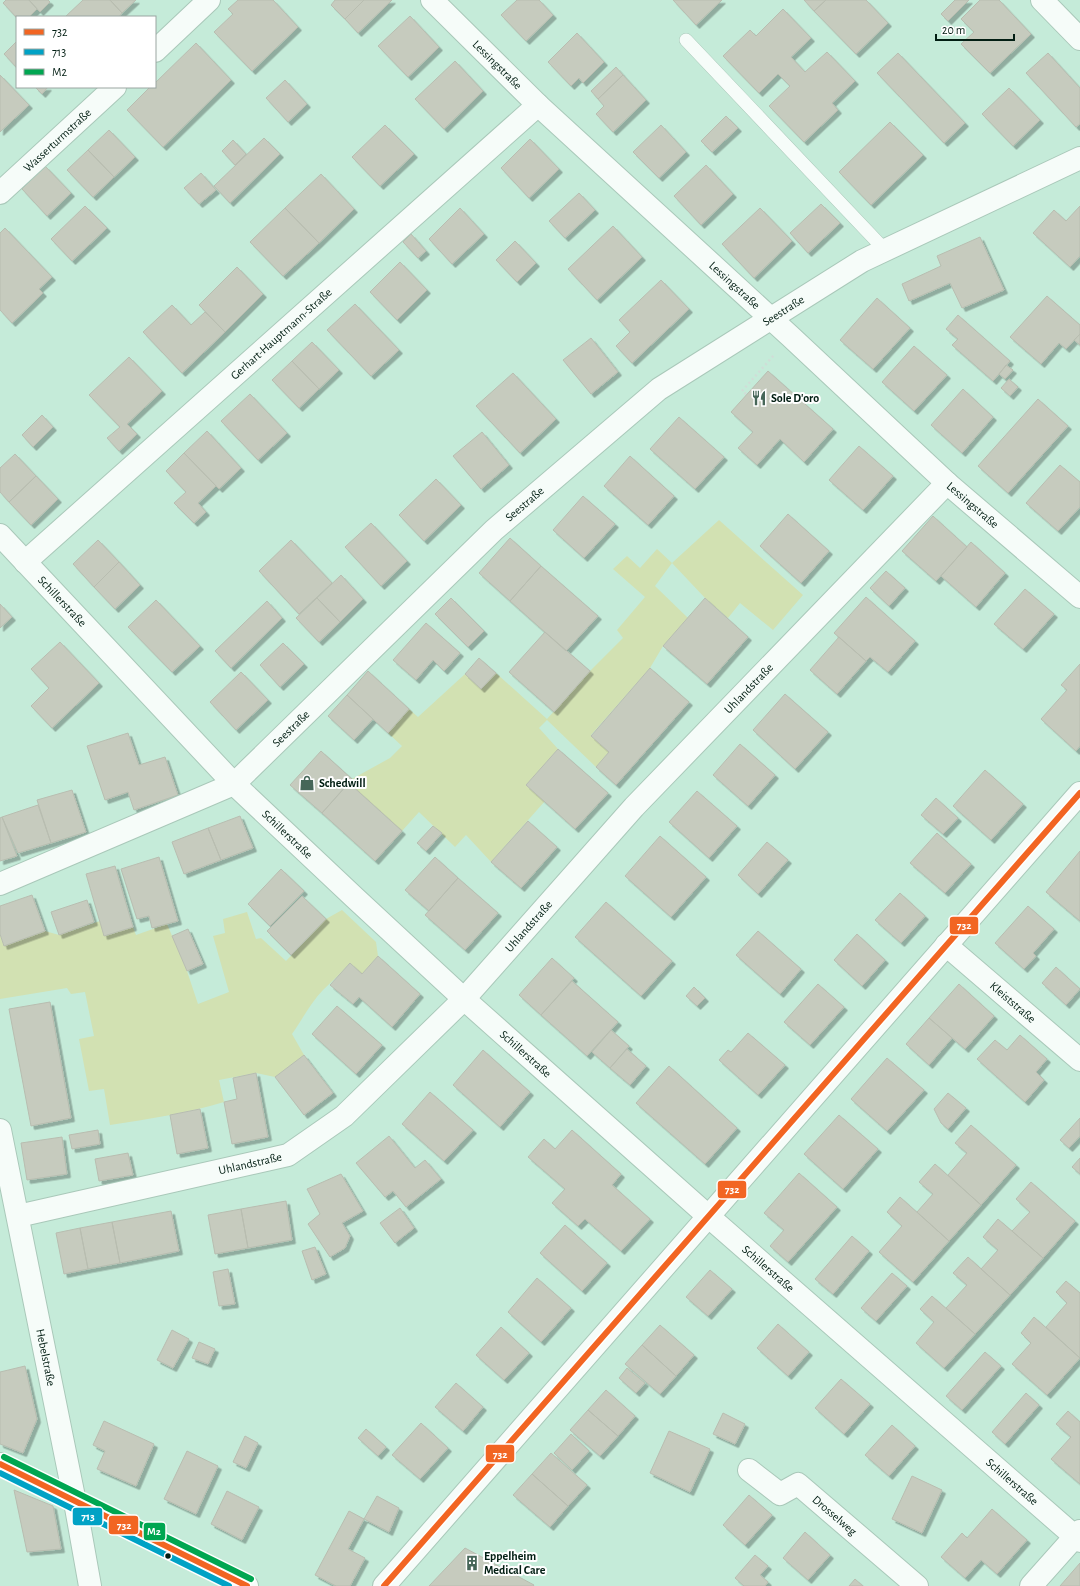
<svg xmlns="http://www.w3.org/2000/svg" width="1080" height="1586" font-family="'Alegreya Sans',sans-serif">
<defs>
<filter id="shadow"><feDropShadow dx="3.5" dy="3.5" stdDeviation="0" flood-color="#0004"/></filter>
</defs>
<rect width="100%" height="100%" fill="#c5ebd9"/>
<path fill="#d2e1b2" d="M719,520l84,75 -30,35 -33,-27 -12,15 -23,-20 -33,-35 -17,23 33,32 -25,28 -13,22 -59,67 18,17 -13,15 -49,-47 -8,8 19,21 -32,36 19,16 -54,61 -25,-27 -11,12 -36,-35 -17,19 -53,-48 3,-4 38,-21 12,-12 -14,-13 21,-24 9,8 47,-43 16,15 15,-16 51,46 43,-48 33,-33 -6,-8 28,-33 -32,-28 14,-13 13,12 17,-19 15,14z
M342,910l34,32 2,14 -16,18 -12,-11c-9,10 -18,18 -27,27 -12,12 -21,30 -31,44l12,21 -29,22 -19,-4 -37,7 5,22c-37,11 -75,17 -114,23l-6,-36 -15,2 -10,-52 15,-3 -9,-44 -14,2 -4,-6 -67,11v-65l4,12 41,-15 14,4 41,-14 5,15 28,-9 3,8 31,-11 20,47 11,33 31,-12 -16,-56 12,-3 -2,-14 24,-7 9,27 5,-1 25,23 40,-42z"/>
<path fill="#c6cbbe" stroke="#b8bdb0" filter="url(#shadow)" d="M6,0h23l8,9 -8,8h-12v1l-14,-15z
M29,0h19l2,2 -10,10z
M83,0h27l12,13 -3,4h-54z
M110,0h26l-14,13z
M238,0h35l25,27 -46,44 -38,-39 19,-18 -5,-5z
M335,0h29l-19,19 -14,-14z
M364,0h28l-34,33 -13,-14z
M517,0h22l14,15 -27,26 -25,-26z
M673,0h49l-26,25z
M804,0h22l-12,11z
M826,0h40l22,23 -32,31 -42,-43z
M955,0h14l-21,21 -7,-7z
M980,0h19l32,34 -41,39 -29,-29 13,-12 -13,-13z
M783,9l28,29 -20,19 14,15 22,-20 28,29 -23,22 6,7 -34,32 -35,-36 21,-20 -12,-12 -19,19 -36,-37 27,-26 6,6z
M410,16l29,31 -31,30 -30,-31z
M577,33l27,29 -21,21 -4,-5 -8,8 -23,-24z
M17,41v27l-13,-14z
M196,43l35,37 -68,67 -36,-37 23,-23h5v-4z
M898,53l67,70 -21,20 -67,-70z
M1048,53l32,35v36l-4,3 -50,-54z
M455,61l28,30 -39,38 -29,-30z
M616,67l7,8 -25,24 -7,-8z
M0,75l29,30 -29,27z
M623,75l23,25 -33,32 -17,-18 8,-8 -6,-7z
M285,80l22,24 -19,18 -22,-24z
M35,87h13l-6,7z
M1009,88l31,32 -27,26 -31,-32z
M726,116l12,12 -26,24 -11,-11z
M890,122l33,33 -52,50 -32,-33z
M385,125l29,29 -34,32 -28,-29z
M661,125l25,27 -27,26 -26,-26z
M109,130l26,27 -21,20 -26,-27z
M264,138l16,16 -50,49 -16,-17z
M530,139l29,30 -30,29 -28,-30z
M233,140l13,14 -11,11 -13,-14z
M88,150l26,27 -21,20 -26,-27z
M706,165l27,29 -32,31 -27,-29z
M45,166l26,27 -24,23 -25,-27z
M201,173l15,17 -17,14 -15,-16z
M321,174l33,35 -35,34 -34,-35z
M579,193l16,17 -30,28 -16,-17z
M821,204l19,19 -32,30 -18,-20z
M85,206l22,22 -35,33 -21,-22z
M1080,206v50l-10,11 -37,-34 21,-23 12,11z
M285,208l34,35 -36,33 -33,-34z
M460,208l24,26 -32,30 -23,-25z
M760,208l32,33 -38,37 -32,-34z
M613,226l29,31 -45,43 -29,-31z
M5,228l47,49 -13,12 4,4 -31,30 -12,-13v-77z
M411,234l15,17 -8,7 -15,-16z
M980,237l24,53 -42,18 -12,-25 -41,18 -7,-17 39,-18 -4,-10z
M515,241l21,22 -19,19 -21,-22z
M400,262l27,28 -30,30 -27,-28z
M237,267l26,27 -38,38 -26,-27z
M661,280l28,29 -57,54 -16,-17 14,-14 -11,-12z
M1047,296l33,29v9l-14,15 -7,-6 -18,21 -31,-27z
M877,298l33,30 -37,41 -33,-29z
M355,304l44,46 -28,26 -44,-46z
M172,305l19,20 14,-13 20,20 -43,41 -39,-41z
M958,315l52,46 -17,20 -41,-36 6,-6 -12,-10z
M1080,334v11l-6,-5z
M591,338l27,34 -27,22 -28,-34z
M312,342l27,28 -20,19 -27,-28z
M914,346l33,29 -33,36 -32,-29z
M129,357l33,34 -35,33 10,10 -18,17 -12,-13 13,-11 -31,-32z
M292,361l27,28 -20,19 -27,-28z
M1006,365l7,5 -8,9 -6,-5z
M768,371l65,58 -29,33 -24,-23 -23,26 -19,-17 15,-16 -22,-20z
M513,373l43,46 -36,34 -44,-47z
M1009,379l9,8 -8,9 -9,-8z
M963,389l30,28 -31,36 -31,-28z
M250,394l37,39 -29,27 -37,-39z
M1038,399l30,27 -60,67 -30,-27z
M42,415l11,12 -20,20 -11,-12z
M679,417l45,40 -29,32 -45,-40z
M207,431l34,37 -22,21 -35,-36z
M482,432l27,33 -28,24 -28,-33z
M859,446l34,30 -30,34 -34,-30z
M184,453l32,33 -18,17 8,9 -12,11 -20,-20 12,-11 -20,-21z
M15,454l21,22 -27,26 -9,-10v-24z
M630,456l44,40 -26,29 -44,-39z
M1060,465l20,17v25l-22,24 -32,-28z
M36,476l22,23 -27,26 -22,-23z
M436,479l25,26 -37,36 -25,-26z
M583,496l32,28 -31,34 -31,-28z
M788,514l41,37 -28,32 -41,-37z
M933,516l34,31 -31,34 -34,-30z
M371,523l36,38 -26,25 -36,-39z
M510,538l31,28 -31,35 -31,-28z
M98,540l21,22 -25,25 -21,-23z
M291,540l41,43 -33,31 -40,-43z
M971,542l34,31 -29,34 -35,-31z
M119,562l21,23 -25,24 -21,-22z
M541,566l57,50 -32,35 -56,-50z
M886,571l19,17 -16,18 -19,-18z
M341,575l22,24 -23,23 -23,-24z
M1025,589l29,25 -31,35 -29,-25z
M866,597l49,44 -27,31 -18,-15 -4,4 -32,-28z
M317,598l23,24 -21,20 -23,-24z
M451,598l33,33 -16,16 -33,-33z
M705,598l43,39 -41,47 -44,-38z
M156,600l44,46 -28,26 -44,-45z
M267,601l15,17 -51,50 -16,-17z
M0,604l12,13 -12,11z
M426,623l34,30 -16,18 -11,-11 -17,20 -23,-20z
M545,632l45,39 -36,41 -45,-40z
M839,637l27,24 -29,33 -27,-24z
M60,642l39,41 -47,45 -21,-22 18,-18 -18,-19z
M283,643l21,21 -24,23 -20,-22z
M479,658l17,15 -15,16 -16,-15z
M1080,664v82l-4,5 -35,-32 26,-29 -6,-5z
M650,668l39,34 -73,83 -20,-18 13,-15 -18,-16z
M368,671l41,38 -21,24 -41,-38z
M241,672l27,28 -32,30 -26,-28z
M785,694l43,38 -33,37 -42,-39z
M347,695l26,24 -19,21 -26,-24z
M128,733l11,32 26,-8 13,38 -44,15 -6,-18 -23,8 -18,-54z
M740,744l35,31 -27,31 -35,-31z
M558,749l50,44 -33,36 -49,-44z
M321,751l31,28 -30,34 -32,-28z
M985,770l38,34 -32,36 -38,-34z
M349,783l53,48 -27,30 -53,-48z
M72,790l14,42 -35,11 -14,-43z
M697,791l40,35 -28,32 -40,-36z
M936,798l22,20 -15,16 -22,-19z
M38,805l13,38 -33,10 -16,-36z
M240,816l13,32 -32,12 -13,-32z
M2,817l15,39 -17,5v-43z
M528,821l29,26 -36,41 -30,-26z
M433,826l9,7 -16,18 -9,-8z
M208,828l13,32 -37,14 -12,-32z
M937,833l34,31 -26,29 -35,-30z
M660,836l46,41 -35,40 -46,-41z
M767,842l21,18 -30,34 -20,-19z
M1080,851v70l-34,-29z
M159,857l19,64 -26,7 -3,-12 -12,3 -16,-50z
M435,857l23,21 -29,33 -24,-21z
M115,866l18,61 -29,9 -18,-62z
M281,869l23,22 -34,35 -22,-22z
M458,878l40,35 -33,37 -40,-35z
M900,893l25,23 -24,27 -26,-23z
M32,895l13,36 -41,15 -4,-12v-28z
M302,896l24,23 -35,36 -24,-24z
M87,900l7,22 -35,13 -8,-23z
M606,902l66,59 -31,35 -66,-59z
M1028,906l26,23 -21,24 3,3 -12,13 -29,-26z
M188,929l15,35 -16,7 -15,-35z
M758,931l43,38 -21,25 -44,-39z
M857,934l28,26 -23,26 -28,-26z
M378,956l42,38 -28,33 -33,-30 -6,7 -23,-19 20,-22 12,11z
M552,958l22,20 -33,37 -22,-20z
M1056,967l24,22 -14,16 -24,-22z
M572,981l46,41 -31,34 -46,-41z
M818,984l26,23 -34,38 -26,-23z
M959,984l35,32 -29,33 -36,-31z
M694,987l11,11 -8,8 -11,-10z
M50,1002l21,116 -40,8 -22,-117z
M337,1006l45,39 -26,29 -44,-40z
M929,1018l23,20 -23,27 -23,-21z
M611,1030l18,16 -19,22 -18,-16z
M748,1033l37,32 -27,30 -39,-35 9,-10 3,2z
M1020,1035l27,24 -11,13 8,8 -19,22 -48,-43 18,-19 12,10z
M627,1049l19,17 -16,19 -20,-17z
M483,1050l47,42 -30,35 -47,-42z
M304,1055l29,38 -29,22 -29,-38z
M887,1058l37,32 -37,41 -36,-32z
M669,1066l68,62 -32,36 -69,-61z
M256,1073l12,64 -36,7 -8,-42 13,-3 -4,-21z
M430,1092l43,38 -29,31 -42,-37z
M948,1093l18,15 -18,21 -7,-6 -7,-14z
M200,1109l8,39 -31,6 -7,-39z
M839,1115l39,34 -35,40 -39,-35z
M1080,1118v18l-11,12 -9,-8z
M971,1125l45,40 -35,40 -33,-30 19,-22 -12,-10z
M98,1130l2,14 -28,5 -3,-14z
M572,1130l49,44 -9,11 38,34 -29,32 -36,-32 -7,7 -26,-23 13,-14 -37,-32 16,-18 11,10z
M389,1136l26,32 10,-8 16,19 -35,28 -13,-16 -8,6 -29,-34z
M62,1137l5,37 -40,6 -6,-37z
M128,1153l5,22 -34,6 -4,-22z
M1080,1158v16l-8,-7z
M935,1164l46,41 -32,36 -32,-29 16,-18 -14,-12z
M799,1173l38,34 -49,55 -18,-16 14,-16 -20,-17z
M341,1174l22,37 -21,12 8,13 -5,12 -15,9 -22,-33 12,-10 -13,-25z
M1031,1182l44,39 -32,37 -31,-27 18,-19 -14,-13z
M900,1197l49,44 -36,41 -34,-30 23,-26 -15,-14z
M286,1201l6,39 -44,8 -7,-39z
M400,1208l14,20 -19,15 -15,-20z
M241,1209l7,39 -33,6 -7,-39z
M171,1211l8,40 -59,12 -8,-41z
M998,1219l45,39 -33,37 -29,-26 17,-19 -15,-13z
M112,1222l8,41 -32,6 -8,-41z
M565,1225l42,38 -25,28 -42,-38z
M80,1228l8,41 -24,5 -8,-41z
M852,1236l17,15 -36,43 -18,-15z
M315,1247l11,27 -14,6 -10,-29z
M968,1257l42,38 -35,39 -29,-26 21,-23 -14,-12z
M228,1269l7,35 -16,2 -6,-34z
M710,1270l22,19 -24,27 -22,-19z
M892,1273l15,13 -31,35 -15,-13z
M537,1278l34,30 -30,34 -33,-30z
M1066,1281l14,12v65l-34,-31 21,-24 -11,-11z
M932,1296l43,38 -31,34 -28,-25 18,-21 -14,-13z
M1034,1317l46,41 -33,37 -35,-31 19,-21 -10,-10z
M778,1324l31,28 -21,24 -31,-28z
M660,1325l34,30 -18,21 -34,-31z
M501,1327l28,26 -25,27 -28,-25z
M172,1330l17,9 -16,29 -16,-8z
M199,1342l16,7 -7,15 -16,-6z
M642,1345l34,31 -16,18 -35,-30z
M985,1352l16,14 -39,44 -16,-14z
M25,1366l12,53 -14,34 -23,-9v-72z
M627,1368l18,15 -9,10 -17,-15z
M841,1379l29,25 -26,30 -29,-26z
M456,1383l27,24 -20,24 -28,-24z
M606,1390l29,26 -17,20 -30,-26z
M1026,1393l13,12 -34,39 -13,-12z
M588,1410l30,26 -18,20 -30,-26z
M1068,1411l12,11v62l-29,-25 20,-22 -15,-13z
M723,1413l22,11 -10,20 -22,-10z
M104,1421l50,23 -18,42 -39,-17 8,-18 -12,-6z
M421,1423l27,25 -28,31 -28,-24z
M892,1425l23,21 -26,30 -24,-21z
M366,1429l20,18 -8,9 -20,-18z
M669,1431l41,18 -20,43 -40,-19z
M571,1434l18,17 -17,19 -18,-17z
M245,1436l13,7 -12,25 -13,-6z
M187,1451l31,15 -22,48 -32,-15z
M551,1453l36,32 -19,21 -36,-32z
M532,1474l36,32 -18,21 -37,-32z
M912,1476l30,14 -20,43 -30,-14z
M14,1490l39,16 8,43 -34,3z
M227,1491l32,16 -17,33 -31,-16z
M749,1495l23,20 -27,30 -22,-20z
M377,1496l22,12 -10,24 -25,-13z
M992,1509l35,31 -30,34 -16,-14 -16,18 -24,-21 21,-24 5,5z
M349,1511l15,8 -16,30 17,9 -15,28h-14l-21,-11z
M805,1532l25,23 -22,25 -25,-22z
M465,1548l69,37 -1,1h-104z
M755,1555l13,11 -8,9 8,7 -3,4h-21l-9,-8z
M1080,1563v23h-20z
M855,1579l8,7h-14z"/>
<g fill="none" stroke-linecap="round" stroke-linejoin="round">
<g stroke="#a9c8b9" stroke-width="14">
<path id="lane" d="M686,40l199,210"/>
</g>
<g stroke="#a9c8b9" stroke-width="24">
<g id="street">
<path id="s1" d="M432,0l106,105 252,231 157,147 133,114"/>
<path d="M1042,0l38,39"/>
<path d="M155,51l54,-51"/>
<path id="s2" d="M0,193l115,-106"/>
<path id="s3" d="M0,535l234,249 121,114 109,101 244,217 372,325"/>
<path id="s4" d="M25,562l513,-457"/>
<path id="s5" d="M0,884l234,-100 260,-254 165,-141 203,-128 218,-103"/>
<path id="s6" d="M946,945l134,115"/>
<path id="s7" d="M0,1130l75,372 15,84"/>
<path id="s8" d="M18,1216l270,-61 56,-39 120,-117 170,-192 313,-324"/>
<path id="s9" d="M749,1470l31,24 18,-10 119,102"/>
<path d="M384,1586l696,-793"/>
<path d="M1031,1586l49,-55"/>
</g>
</g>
<g stroke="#a9c8b9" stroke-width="24">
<path id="secondary" d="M0,1464l247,122"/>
</g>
<path stroke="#d0ddd7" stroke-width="2.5" stroke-dasharray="2 3" stroke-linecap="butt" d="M746,394l-4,-3 32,-36"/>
<use href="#lane" stroke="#f6fcf9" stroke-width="13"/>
<use href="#street" stroke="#f6fcf9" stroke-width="22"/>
<use href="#secondary" stroke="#f6fcf9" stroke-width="22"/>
<g stroke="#fff" stroke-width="9">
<path id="bus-1" d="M0,1464l247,122
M384,1586l696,-793"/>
</g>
<g stroke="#fff" stroke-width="9">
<path id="bus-2" d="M0,1473l229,113"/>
</g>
<g stroke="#fff" stroke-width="9">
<path id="bus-3" d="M4,1457l247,122"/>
</g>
<use href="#bus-1" stroke="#f26522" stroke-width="6"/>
<use href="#bus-2" stroke="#00a2c5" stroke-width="6"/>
<use href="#bus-3" stroke="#00a651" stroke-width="6"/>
</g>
<defs>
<g id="restaurant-bare" transform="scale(1.2)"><path d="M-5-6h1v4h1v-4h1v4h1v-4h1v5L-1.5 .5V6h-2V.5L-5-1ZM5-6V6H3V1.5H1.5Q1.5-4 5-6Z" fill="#466658" stroke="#fff" stroke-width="2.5" paint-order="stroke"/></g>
<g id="shop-bare" transform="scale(1.2)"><path d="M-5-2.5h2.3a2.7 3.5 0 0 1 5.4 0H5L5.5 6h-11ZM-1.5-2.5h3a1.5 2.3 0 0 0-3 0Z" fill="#466658" stroke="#fff" stroke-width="2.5" paint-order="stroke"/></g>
<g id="building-bare" transform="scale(1.2)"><path d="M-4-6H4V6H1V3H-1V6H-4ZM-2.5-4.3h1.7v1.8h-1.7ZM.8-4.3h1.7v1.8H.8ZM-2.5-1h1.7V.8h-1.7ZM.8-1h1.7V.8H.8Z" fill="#466658" stroke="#fff" stroke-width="2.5" paint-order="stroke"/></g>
</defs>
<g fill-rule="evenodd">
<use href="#restaurant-bare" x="759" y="398"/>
<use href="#shop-bare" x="307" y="783"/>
<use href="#building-bare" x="472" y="1563"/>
</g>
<circle fill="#021e13" stroke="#fff" stroke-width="1.5" cx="168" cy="1556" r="3.5"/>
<g text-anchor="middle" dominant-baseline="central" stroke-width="4" stroke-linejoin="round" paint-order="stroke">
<g font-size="12" fill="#021e13" stroke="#fff">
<text stroke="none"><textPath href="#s1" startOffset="92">Lessingstraße</textPath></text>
<text stroke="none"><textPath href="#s2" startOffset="78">Wasserturmstraße</textPath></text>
<text stroke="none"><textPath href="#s1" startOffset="416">Lessingstraße</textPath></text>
<text stroke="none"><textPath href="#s5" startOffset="982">Seestraße</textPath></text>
<text stroke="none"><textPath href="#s4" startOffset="343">Gerhart-Hauptmann-Straße</textPath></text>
<text stroke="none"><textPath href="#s5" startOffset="658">Seestraße</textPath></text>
<text stroke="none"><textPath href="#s1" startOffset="740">Lessingstraße</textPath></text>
<text stroke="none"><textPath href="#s3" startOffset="91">Schillerstraße</textPath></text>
<text stroke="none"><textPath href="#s8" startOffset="934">Uhlandstraße</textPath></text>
<text stroke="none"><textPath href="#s5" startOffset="334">Seestraße</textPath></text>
<text stroke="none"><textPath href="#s3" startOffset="415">Schillerstraße</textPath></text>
<text stroke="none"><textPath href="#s8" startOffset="610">Uhlandstraße</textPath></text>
<text stroke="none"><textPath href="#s6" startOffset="88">Kleiststraße</textPath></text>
<text stroke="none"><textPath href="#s3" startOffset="739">Schillerstraße</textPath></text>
<text stroke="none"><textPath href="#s8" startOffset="238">Uhlandstraße</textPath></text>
<text stroke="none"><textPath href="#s3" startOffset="1063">Schillerstraße</textPath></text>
<text stroke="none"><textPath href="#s7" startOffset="232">Hebelstraße</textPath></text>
<text stroke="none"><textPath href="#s3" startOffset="1387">Schillerstraße</textPath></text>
<text stroke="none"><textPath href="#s9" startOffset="108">Drosselweg</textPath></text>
</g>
<g font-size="12" font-weight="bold" fill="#021e13" stroke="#fff" text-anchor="start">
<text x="771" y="398">Sole D'oro</text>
<text x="319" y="783">Schedwill</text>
<text x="484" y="1556">Eppelheim<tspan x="484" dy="14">Medical Care</tspan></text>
</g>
</g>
<g stroke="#fff" stroke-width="1.5">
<rect x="949" y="916" width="30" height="19" rx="4" fill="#f26522"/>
<rect x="717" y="1180" width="30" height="19" rx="4" fill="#f26522"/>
<rect x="485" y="1444" width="30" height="19" rx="4" fill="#f26522"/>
<rect x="72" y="1507" width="31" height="19" rx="4" fill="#00a2c5"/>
<rect x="108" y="1515" width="31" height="20" rx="4" fill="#f26522"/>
<rect x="143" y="1522" width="23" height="19" rx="4" fill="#00a651"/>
</g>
<g font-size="11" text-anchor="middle" font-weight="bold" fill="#fff">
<text x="964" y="929">732</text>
<text x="732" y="1193">732</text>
<text x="500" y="1458">732</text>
<text x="88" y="1520">713</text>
<text x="124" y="1529">732</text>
<text x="154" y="1535">M2</text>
</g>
<rect x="16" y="16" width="140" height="72" fill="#ffffff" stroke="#9aa5a1"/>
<rect x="24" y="29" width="20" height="6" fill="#f26522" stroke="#9aa5a1"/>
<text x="52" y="36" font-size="12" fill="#021e13">732</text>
<rect x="24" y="49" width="20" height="6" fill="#00a2c5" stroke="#9aa5a1"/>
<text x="52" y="56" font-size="12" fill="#021e13">713</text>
<rect x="24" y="69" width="20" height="6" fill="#00a651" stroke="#9aa5a1"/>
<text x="52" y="76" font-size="12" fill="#021e13">M2</text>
<path d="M936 34v6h78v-6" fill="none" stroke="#021e13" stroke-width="2"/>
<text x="942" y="34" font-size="12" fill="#021e13" stroke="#ffffff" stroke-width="3" paint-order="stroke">20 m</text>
</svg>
